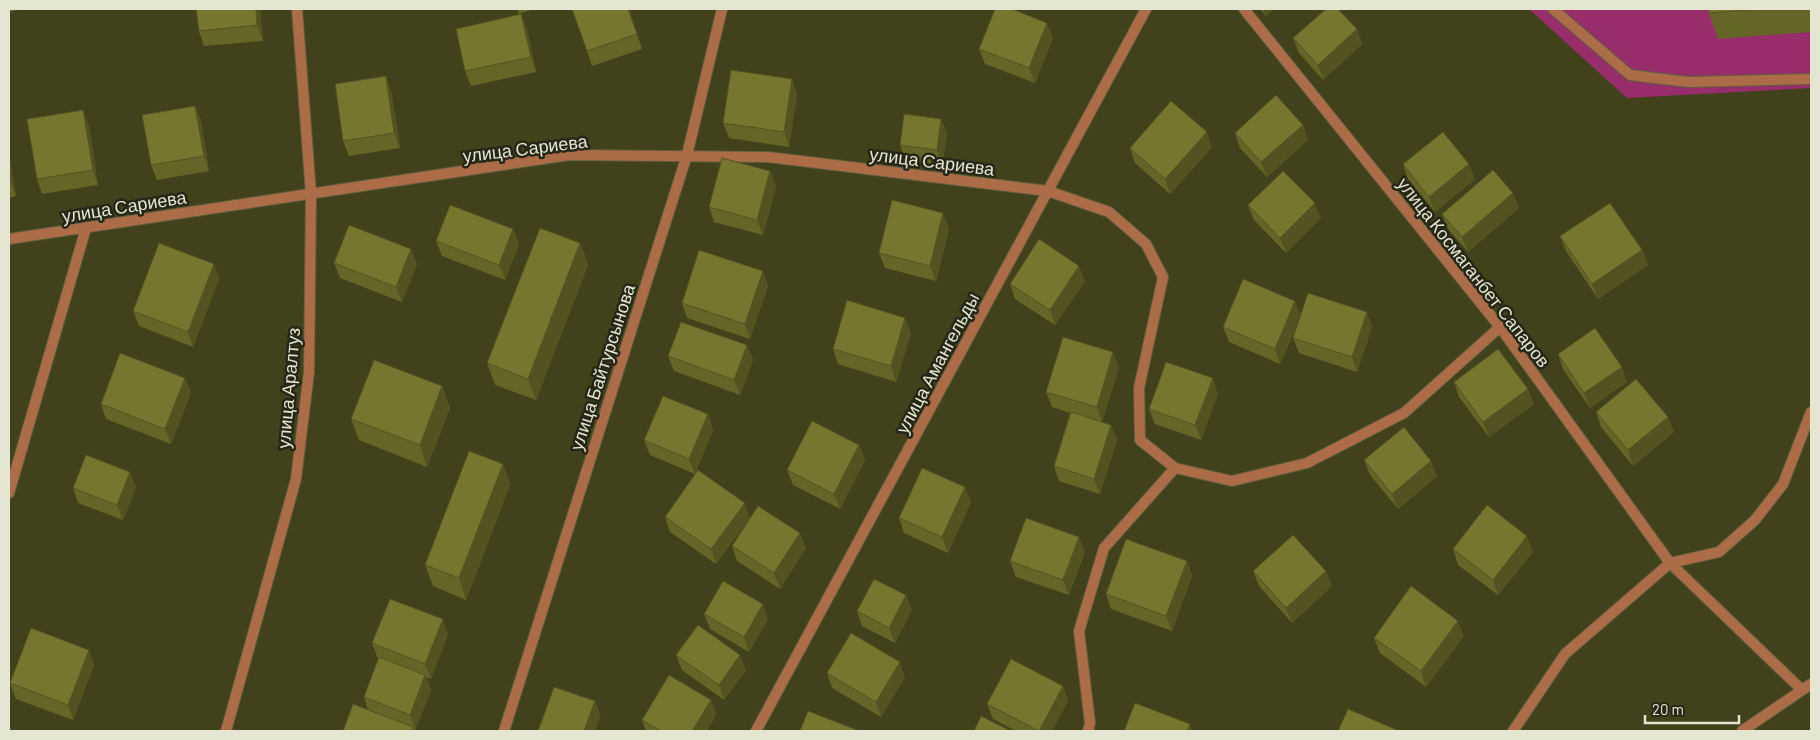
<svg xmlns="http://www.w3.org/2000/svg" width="1820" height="740" font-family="Barlow,sans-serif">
<rect width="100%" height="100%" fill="#41411c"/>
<path fill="#972d6a" d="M1529,9h282v79l-184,10z"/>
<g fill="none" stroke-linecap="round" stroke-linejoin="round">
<g stroke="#5f5f3d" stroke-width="12">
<path id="service" d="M1553,9l77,66 58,7 123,-3"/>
</g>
<g stroke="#5f5f3d" stroke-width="12">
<path id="minor" d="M1244,9l256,318 170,236 132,127
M9,239l560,-84 199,2 280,34 61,21 37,32 17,33 -24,111 1,52 35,28 57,13 75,-18 97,-50 96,-86
M9,493l77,-265
M1670,563l49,-11 36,-32 28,-36 28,-72
M226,731l70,-252 13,-107 2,-178 -14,-185
M756,731l390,-722
M1088,731l2,-8 -11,-92 25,-83 71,-80
M1513,731l52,-77 105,-91
M1742,731l69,-47"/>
</g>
<g stroke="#5f5f3d" stroke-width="12">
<path id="tertiary" d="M504,731l183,-576 35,-146"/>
</g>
<use href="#service" stroke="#ad6c48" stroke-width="10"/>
<use href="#minor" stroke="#ad6c48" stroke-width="10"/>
<use href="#tertiary" stroke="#ad6c48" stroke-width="10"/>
</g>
<path fill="#666528" d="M9,9h13l-13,3z
M260,9l3,32 -59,5 -5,-15z
M517,9h17l-15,5z
M572,9h57l13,40 -50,17z
M1260,9h13l-7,7z
M1708,9h103v23l-93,7 -9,-26z
M521,14l6,15 9,43 -65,14 -6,-15z
M1357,29l5,15 -39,36 -24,-27 -6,-15z
M1053,38l-18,45 -50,-19 -6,-15z
M391,91l9,57 -51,8 -6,-15z
M797,94l-8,53 -60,-9 -6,-15z
M195,106l6,15 8,50 -52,9 -6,-15z
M941,119l6,15 -5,31 -37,-5 -5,-15z
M1303,125l5,15 -41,37 -27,-29 -5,-15z
M89,126l9,59 -56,9 -5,-15z
M1212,147l-42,47 -35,-31 -5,-15z
M9,155l7,41 -7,2z
M1403,164l72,15 -40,33 -27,-33z
M770,171l6,16 -13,48 -49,-13 -5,-15z
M1248,205l73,13 -35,35 -32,-33z
M1519,208l-51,44 -20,-23 -6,-15z
M949,228l-13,53 -51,-13 -6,-15z
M513,229l6,15 -14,36 -63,-24 -6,-15z
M1560,236l82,14 6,15 -50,34 -32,-48z
M580,243l8,22 -52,135 -41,-15 -8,-22z
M334,263l83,1 -15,38 -62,-24z
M219,279l-26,68 -54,-21 -6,-15z
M1085,281l-30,44 -40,-26 -5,-15z
M768,286l-18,53 -63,-21 -5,-15z
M1300,315l72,12 -15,45 -58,-19 -6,-15 5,-15 -18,41 -51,-22 -6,-15z
M911,333l-15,49 -58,-18 -5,-15z
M747,345l6,15 -13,35 -66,-24 -6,-15z
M1558,354l69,28 -37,26 -27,-39z
M1119,367l-17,55 9,3 6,15 -17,54 -41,-13 -5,-15 16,-53 -18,-6 -6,-15z
M185,378l6,15 -20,51 -65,-25 -5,-15z
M1454,382l80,22 -45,33 -30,-40z
M442,386l8,22 -23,59 -68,-27 -8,-21z
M1218,394l-17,46 -46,-16 -6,-15z
M1596,412l72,5 6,15 -41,34 -32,-39z
M708,414l5,16 -18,44 -45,-19 -6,-15z
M859,445l6,15 -25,49 -47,-24 -6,-15z
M1364,460l73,16 -39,33 -28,-34z
M503,464l7,21 -44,115 -33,-14 -8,-21z
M136,487l-13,33 -45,-17 -5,-15z
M971,502l-23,51 -44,-20 -5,-15z
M665,517l85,1 -34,46 -46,-32z
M732,546l74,2 -26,41 -43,-28z
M1453,549l80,3 -35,43 -40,-30z
M1085,552l-16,43 -53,-18 -6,-16z
M1187,561l5,15 -20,55 -61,-22 -5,-15z
M1253,571l79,15 -40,37 -33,-37z
M912,610l-17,33 -33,-17 -5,-15z
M704,614l64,5 -19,33 -39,-23z
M448,634l-17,45 -5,-2 5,13 -16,40 -2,-1 1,2h-71l25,-21 -4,-13 14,-38 -6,-16z
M1464,636l-38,51 -46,-34 -6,-15z
M89,650l5,15 -21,55 -57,-21 -6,-16z
M676,655l70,15 -22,30 -42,-30z
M827,673l78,4 -24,40 -49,-29z
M1063,686l5,15 -16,30h-36l-23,-12 -6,-15z
M711,700l5,15 -9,16h-61l-4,-11z"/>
<path fill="#535321" d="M256,9h4l3,32 -6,-16z
M1263,9h10l-7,7z
M521,14l6,15 9,43 -5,-15z
M1047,23l6,15 -18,45 -6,-15z
M1357,29l5,15 -39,36 -5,-15z
M386,76l5,15 9,57 -6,-15z
M792,79l5,15 -8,53 -5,-15z
M195,106l6,15 8,50 -5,-15z
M83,110l6,16 9,59 -5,-15z
M941,119l6,15 -5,31 -5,-15z
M1303,125l5,15 -41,37 -6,-15z
M1207,132l5,15 -42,47 -5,-15z
M9,155l7,41 -6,-15 -1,-9z
M1469,164l6,15 -40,33 -6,-15z
M770,171l6,16 -13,48 -6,-15z
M1513,193l6,15 -51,44 -6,-15z
M1315,203l6,15 -35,35 -6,-15z
M943,213l6,15 -13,53 -6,-15z
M513,229l6,15 -14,36 -6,-15z
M580,243l8,22 -52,135 -8,-21z
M411,249l6,15 -15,38 -6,-15z
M1642,250l6,15 -50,34 -6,-15z
M214,264l5,15 -26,68 -5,-15z
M1079,266l6,15 -30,44 -5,-15z
M763,271l5,15 -18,53 -5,-15z
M1295,301l6,15 -21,48 -5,-15z
M1367,312l5,15 -15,45 -5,-15z
M905,318l6,15 -15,49 -5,-16z
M747,345l6,15 -13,35 -6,-15z
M1113,352l6,15 -17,55 -5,-15z
M1622,367l5,15 -37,26 -6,-15z
M185,378l6,15 -20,51 -6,-15z
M1213,378l5,16 -17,46 -6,-15z
M442,386l8,22 -23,59 -7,-22z
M1528,389l6,15 -45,33 -6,-15z
M708,414l5,16 -18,44 -6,-15z
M1668,417l6,15 -41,34 -5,-16z
M1111,425l6,15 -17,54 -6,-15z
M859,445l6,15 -25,49 -6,-15z
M1431,461l6,15 -39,33 -6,-15z
M503,464l7,21 -44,115 -7,-22z
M130,472l6,15 -13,33 -6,-15z
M965,487l6,15 -23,51 -6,-16z
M745,503l5,15 -34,46 -5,-15z
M800,533l6,15 -26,41 -6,-16z
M1527,536l6,16 -35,43 -5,-15z
M1079,537l6,15 -16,43 -6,-15z
M1187,561l5,15 -20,55 -6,-15z
M1326,571l6,15 -40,37 -6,-15z
M906,595l6,15 -17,33 -6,-15z
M763,604l5,15 -19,33 -5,-15z
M443,619l5,15 -17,45 -6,-15z
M1458,621l6,15 -38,51 -5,-16z
M89,650l5,15 -21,55 -5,-15z
M740,655l6,15 -22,30 -5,-15z
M900,662l5,15 -24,40 -5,-15z
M425,675l6,15 -16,40 -5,-15z
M1063,686l5,15 -16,30h-13z
M711,700l5,15 -9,16h-15z
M595,701l6,15 -6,15h-11z
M1190,724l2,7h-5z"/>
<path fill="#77762f" stroke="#535321" d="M196,9h60l1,16 -58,6z
M572,9h56l9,25 -50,17z
M995,9h17l35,14 -18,45 -50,-19z
M1326,9h12l19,20 -39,36 -25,-27z
M1708,9h55l-54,4z
M521,14l10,43 -66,14 -9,-42z
M731,70l61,9 -8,53 -61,-9z
M386,76l8,57 -51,8 -8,-57z
M1276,95l27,30 -42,37 -26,-29z
M1171,101l36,31 -42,47 -35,-31z
M195,106l9,50 -53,9 -9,-50z
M83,110l10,60 -56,9 -10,-60z
M904,114l37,5 -4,31 -37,-5z
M1443,132l26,32 -40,33 -26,-33z
M722,158l48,13 -13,49 -48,-13z
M1493,170l20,23 -51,44 -20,-23z
M1283,171l32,32 -35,35 -32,-33z
M892,200l51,13 -13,53 -51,-13z
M1610,203l32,47 -50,34 -32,-48z
M450,205l63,24 -14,36 -63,-24z
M349,225l62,24 -15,38 -62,-24z
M540,228l40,15 -52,136 -41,-16z
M1039,239l40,27 -29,44 -40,-26z
M159,243l55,21 -26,68 -55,-21z
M699,250l64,21 -18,53 -63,-21z
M1243,279l52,22 -20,48 -52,-22z
M1308,293l59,19 -15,45 -59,-19z
M847,300l58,18 -14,48 -58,-17z
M681,322l66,23 -13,35 -66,-24z
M1595,328l27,39 -38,26 -26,-39z
M1063,337l50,15 -16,55 -51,-15z
M1498,349l30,40 -45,33 -29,-40z
M120,353l65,25 -20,51 -64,-25z
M374,360l68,26 -22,59 -69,-26z
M1166,362l47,16 -18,47 -46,-16z
M1636,379l32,38 -40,33 -32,-38z
M663,396l45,18 -19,45 -45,-19z
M1071,412l40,13 -17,54 -40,-13z
M812,421l47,24 -25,49 -47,-24z
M1404,427l27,34 -39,33 -28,-34z
M469,451l34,13 -44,114 -34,-13z
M86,455l44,17 -13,33 -44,-17z
M922,468l43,19 -23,50 -43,-19z
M698,470l47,33 -34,46 -46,-32z
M1487,505l40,31 -34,44 -40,-31z
M758,506l42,27 -26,40 -42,-27z
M1026,518l53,19 -16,43 -53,-19z
M1293,535l33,36 -40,37 -33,-37z
M1126,539l61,22 -21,55 -60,-22z
M874,579l32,16 -17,33 -32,-17z
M723,581l40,23 -19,33 -40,-23z
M1411,586l47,35 -37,50 -47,-33z
M390,599l53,20 -18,45 -53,-21z
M698,625l42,30 -21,30 -43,-30z
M31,628l58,22 -21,55 -58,-22z
M851,633l49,29 -24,40 -49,-29z
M379,657l46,18 -15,40 -46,-18z
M1011,659l52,27 -24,45 -52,-27z
M669,675l42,25 -19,31h-31l-19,-11z
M554,687l41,14 -11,30h-46z
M1135,703l55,21 -3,7h-63z
M353,704l60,23 -2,4h-68z
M1348,709l49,21 -1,1h-58z
M808,711l49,19v1h-57z
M981,716l30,15h-37z"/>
<g text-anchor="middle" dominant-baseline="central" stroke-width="5" stroke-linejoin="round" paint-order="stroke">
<g font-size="18" fill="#e5e6d1" stroke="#272717">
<text transform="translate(525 148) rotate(-7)">улица Сариева</text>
<text transform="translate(932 161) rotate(7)">улица Сариева</text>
<text transform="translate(124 206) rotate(-9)">улица Сариева</text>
<text transform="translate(1474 272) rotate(52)">улица Космаганбет Сапаров</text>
<text transform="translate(937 363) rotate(-62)">улица Амангельды</text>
<text transform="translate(602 367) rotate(-72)">улица Байтурсынова</text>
<text transform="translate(288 388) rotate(-85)">улица Аралтуз</text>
</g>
</g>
<rect width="1820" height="740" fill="none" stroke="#e5e6d1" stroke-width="20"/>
<path d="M1645 715v8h94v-8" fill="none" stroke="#e5e6d1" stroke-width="2.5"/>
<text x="1652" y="715" font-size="15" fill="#e5e6d1" stroke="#272717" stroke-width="4" paint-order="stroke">20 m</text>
</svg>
